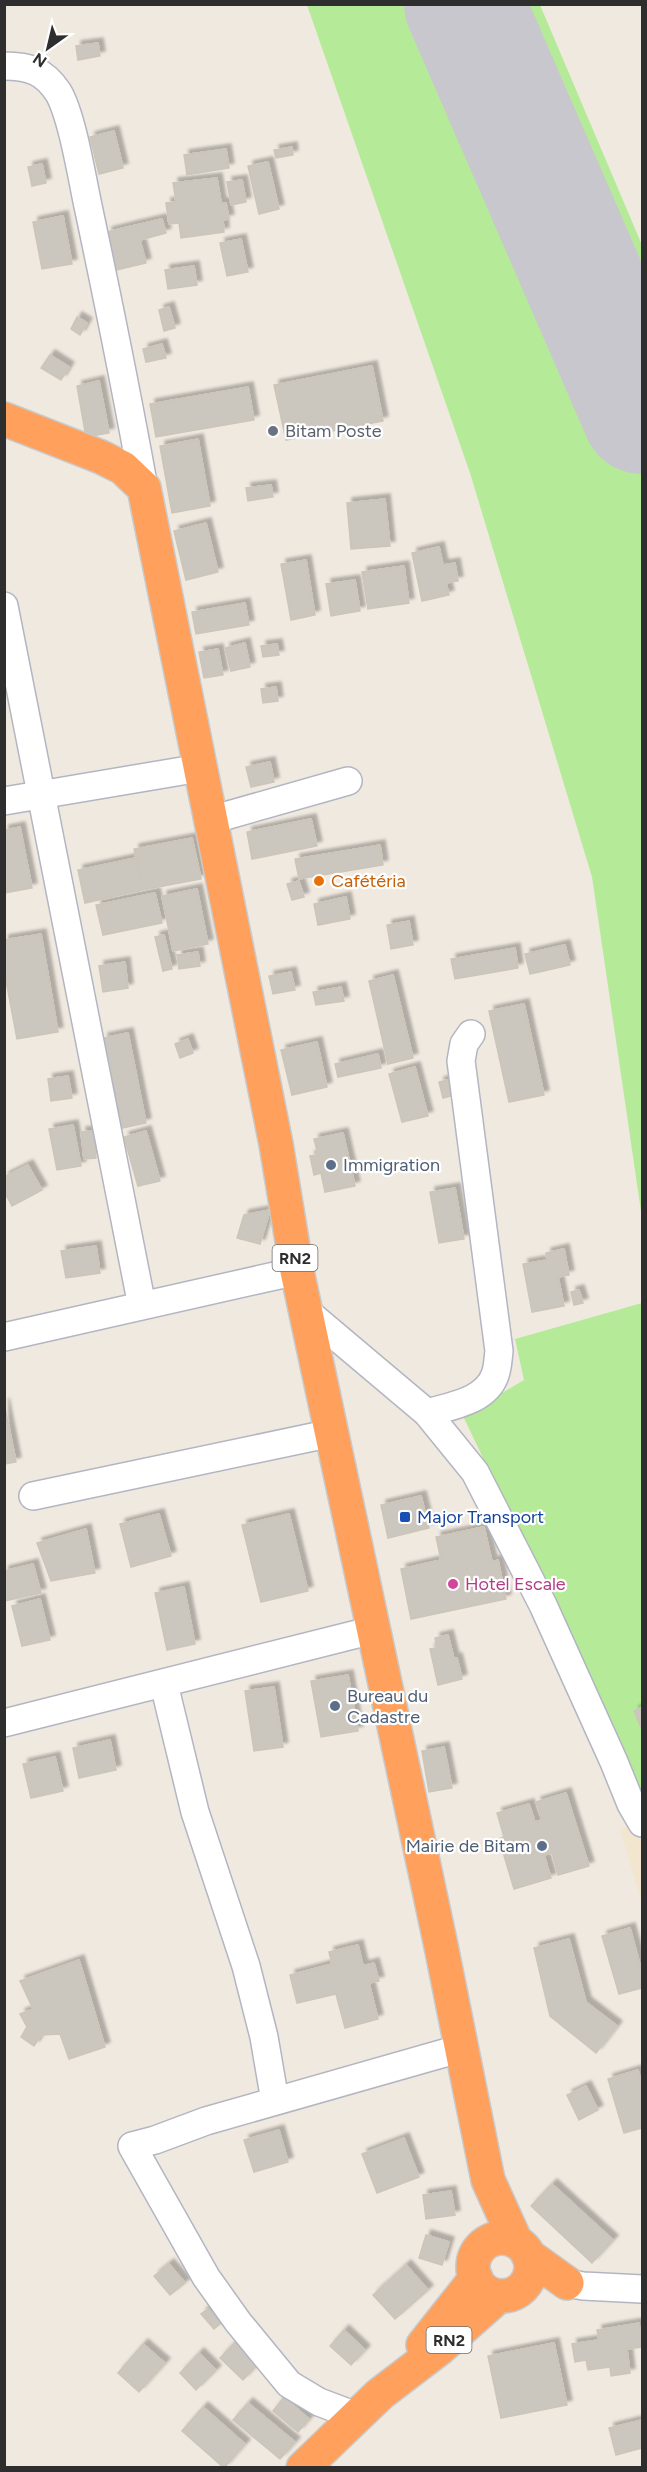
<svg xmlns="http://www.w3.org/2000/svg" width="647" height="2472" font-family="Figtree,sans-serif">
<defs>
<filter id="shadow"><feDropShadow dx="5" dy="-5" stdDeviation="1.5" flood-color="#0004"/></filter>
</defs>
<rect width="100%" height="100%" fill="#f0e9e0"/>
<path fill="#f3e6ce" d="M642,1823v81l-22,-75z"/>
<path fill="#b5eb98" d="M307,5h233l102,240v973l-50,-341 -122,-404z
M642,1303v489l-179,-376 61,-36 -9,-41z"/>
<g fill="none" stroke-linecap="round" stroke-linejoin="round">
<path stroke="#c8c7cd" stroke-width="120" d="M464,4l178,410"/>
</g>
<path fill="#cbc7be" stroke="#ccc5b8" stroke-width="1.5" filter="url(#shadow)" d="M98,43l2,13 -22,4 -2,-14z
M114,131l9,37 -24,6 -9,-37z
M292,147l1,8 -17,3 -2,-8z
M226,149l3,19 -42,7 -3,-20z
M268,162l11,47 -20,5 -11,-48z
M42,164l4,19 -14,3 -4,-19z
M217,178l4,25h5l3,16 -6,1 1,12 -43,6 -2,-15 -10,1 -3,-21 10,-1 -3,-19z
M242,180l4,22 -15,3 -4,-23z
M63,216l9,48 -30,5 -9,-47z
M162,219l4,14 -26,7 -4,-15z
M136,225l10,38 -30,7 -9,-38z
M241,239l7,33 -21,4 -7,-33z
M194,266l3,19 -29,4 -3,-19z
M169,307l6,21 -11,3 -5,-21z
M77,317l10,6 -7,12 -9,-6z
M162,344l4,14 -20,4 -3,-13z
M50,355l19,12 -8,13 -20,-12z
M372,366l11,55 -97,19 -12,-55z
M99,381l10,52 -23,4 -9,-51z
M248,387l6,33 -98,17 -6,-33z
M198,439l12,67 -38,7 -12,-67z
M271,485l2,12 -25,4 -2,-13z
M385,499l5,47 -39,3 -4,-46z
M206,523l12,49 -32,8 -12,-49z
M439,547l4,18 12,-2 3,18 -12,2 3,12 -27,6 -10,-48z
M306,560l9,55 -24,5 -10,-56z
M404,566l5,37 -41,6 -6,-37z
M355,580l5,31 -29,5 -5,-32z
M245,603l4,22 -53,9 -4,-22z
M245,643l5,24 -19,4 -6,-23z
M277,644l2,11 -16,2 -2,-11z
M218,649l5,26 -19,3 -5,-26z
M276,687l2,14 -15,2 -2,-14z
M270,762l4,20 -23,5 -5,-20z
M311,819l6,27 -65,13 -5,-27z
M20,827l12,61 -28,5v-63z
M192,838l9,41 -58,11 -9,-41z
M380,845l3,20 -84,14 -4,-20z
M136,858l7,32 -58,13 -7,-33z
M299,881l5,16 -12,3 -5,-16z
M197,889l11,55 -35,7 -11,-55z
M155,893l7,30 -59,12 -7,-30z
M346,897l4,22 -32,6 -4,-21z
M409,921l4,24 -22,4 -4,-24z
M41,934l17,98 -41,7 -13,-69v-30z
M164,935l8,34 -9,2 -8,-34z
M565,945l5,20 -40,9 -5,-20z
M515,948l3,20 -63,11 -4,-20z
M198,952l2,14 -21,3 -2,-14z
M125,962l3,26 -25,4 -4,-26z
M291,972l4,18 -22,4 -4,-18z
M393,975l20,83 -25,6 -19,-83z
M341,987l3,14 -28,4 -3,-13z
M524,1004l20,91 -35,7 -20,-91z
M128,1033l18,90 -24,5 -19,-90z
M188,1039l5,14 -13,5 -5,-14z
M317,1042l10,45 -35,8 -11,-45z
M378,1054l3,14 -43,9 -3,-13z
M415,1067l13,49 -26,6 -13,-48z
M68,1076l4,22 -21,3 -3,-22z
M448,1080l3,16 -8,2 -4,-16z
M73,1125l8,41 -24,4 -8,-41z
M93,1131l3,27 -12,1 -3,-27z
M146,1131l14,50 -22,5 -14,-49z
M343,1133l12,53 -30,6 -4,-19 -7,2 -4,-19 8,-1 -4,-16z
M28,1165l14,25 -30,16 -8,-15v-14z
M455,1188l9,51 -25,4 -9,-51z
M270,1210l-10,34 -23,-6 7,-23z
M96,1246l4,27 -34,5 -5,-27z
M564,1249l5,26 -11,2 6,29 -32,6 -9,-48 24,-4 -1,-7z
M579,1290l4,13 -9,2 -3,-13z
M4,1403l12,59 -12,2z
M421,1496l8,32 -41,10 -7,-33z
M159,1514l12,42 -40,11 -11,-43z
M289,1514l19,77 -47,11 -19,-77z
M484,1527l8,35 6,-2 8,39 -95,20 -10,-50 40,-9 -5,-23z
M86,1529l9,44 -44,8 -14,-38z
M33,1564l8,29 -37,8v-30z
M184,1587l11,57 -28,6 -12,-57z
M40,1599l10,41 -28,6 -10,-40z
M448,1635l6,24 3,-1 5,21 -24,6 -8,-36 7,-1 -2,-10z
M348,1675l10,56 -37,6 -10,-56z
M274,1687l9,60 -29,4 -9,-60z
M642,1707v23l-8,-19z
M110,1740l6,30 -37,8 -6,-30z
M444,1747l8,41 -23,4 -7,-41z
M55,1757l8,34 -32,7 -8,-34z
M566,1793l23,73 -31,9 -6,-22 -8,2 7,23 -37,11 -15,-50 5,-2 -7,-24 32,-9 6,18 7,-2 -6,-18z
M630,1928l12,44v16l-23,6 -17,-58z
M569,1939l17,63 31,24 -21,27 -46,-37 -16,-68z
M358,1945l5,21 11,-3 5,18 -10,2 9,36 -33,9 -9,-34 -39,9 -7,-28 42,-11 -3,-12z
M79,1960l26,87 -36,12 -9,-25 -19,1 -7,11 -13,-9 6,-10 -7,-13 13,-5 -13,-28z
M638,2070l4,15v43l-18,5 -16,-54z
M586,2086l12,24 -19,10 -12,-25z
M279,2130l9,32 -34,10 -10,-32z
M404,2138l15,39 -42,16 -15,-39z
M552,2184l61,56 -21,23 -61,-57z
M451,2191l4,24 -29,4 -3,-24z
M426,2235l23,7 -7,23 -23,-7z
M169,2264l16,19 -15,12 -16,-19z
M406,2265l22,25 -33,29 -22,-24z
M208,2309l13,14 -7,6 -13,-15z
M639,2323l3,24 -15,2 3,24 -19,3 -1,-9 -22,3 -2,-10 -11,2 -3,-18 27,-4 -2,-10z
M344,2330l21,20 -14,15 -21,-19z
M238,2339l23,22 -18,19 -23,-22z
M554,2343l13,62 -66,13 -13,-62z
M143,2344l22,19 -26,29 -21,-19z
M199,2353l17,17 -20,20 -16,-17z
M284,2397l25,22 -11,13 -25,-21z
M248,2403l47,39 -15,17 -47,-39z
M203,2407l42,37 -21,24 -42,-37z
M642,2420v28l-26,7 -7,-27z"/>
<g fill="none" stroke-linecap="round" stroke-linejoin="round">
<g stroke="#b3b6c2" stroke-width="30">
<path id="minor" d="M4,66c25,0 40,5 54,26 14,23 24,86 30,114 20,94 39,188 56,282
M4,606l138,700
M4,801l196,-33
M211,820l137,-39
M306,1311l121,102 48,59 68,133 71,157 17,42 11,19
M4,1337l293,-66
M427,1413c24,-7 59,-12 68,-38 3,-8 3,-17 4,-24l-38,-290 3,-17 7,-10
M33,1496l299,-63
M164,1684l31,128 51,154 18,71 11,64
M4,1723l369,-93
M567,2283l16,3 59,3
M356,2416l-37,-14 -30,-18 -51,-62 -32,-45 -74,-131 23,-6 51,-19 256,-73"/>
</g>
<g stroke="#c9c9c9" stroke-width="36">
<path id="highway" d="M4,419l97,38 22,11 21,20 132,656 21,127 144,675 42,209 5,25 28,62
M473 2267a29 29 0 1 1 58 0a29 29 0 1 1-58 0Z
M528,2255l39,28
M423,2345l53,-67
M303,2468l77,-74 59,-45 60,-53"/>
</g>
<use href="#minor" stroke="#fff" stroke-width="27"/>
<use href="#highway" stroke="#ffa05c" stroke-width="33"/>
</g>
<circle fill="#6b7280" stroke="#fff" stroke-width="2" cx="273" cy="431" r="6"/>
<circle fill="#e8710a" stroke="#fff" stroke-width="2" cx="319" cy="881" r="6"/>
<g fill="#5c6f8a" stroke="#fff" stroke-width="2">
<circle cx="331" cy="1165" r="6"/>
<circle cx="335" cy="1706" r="6"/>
<circle cx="542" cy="1846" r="6"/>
</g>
<rect fill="#1a4fb4" stroke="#fff" stroke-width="2" x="399" y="1511" width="12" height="12" rx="3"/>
<circle fill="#d1479c" stroke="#fff" stroke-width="2" cx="453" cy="1584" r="6"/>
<g text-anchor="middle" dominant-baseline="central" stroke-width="4.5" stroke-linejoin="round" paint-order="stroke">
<g fill="#fff" stroke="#6d6d6d" stroke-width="1.5">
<rect x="272.5" y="1245" width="45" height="26" rx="4.5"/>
<rect x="426.5" y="2327" width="45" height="26" rx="4.5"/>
</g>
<g font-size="16" font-weight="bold" fill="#2e2e2e">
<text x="295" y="1258">RN2</text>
<text x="449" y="2340">RN2</text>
</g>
<g font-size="18" fill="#5b616d" stroke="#fff" text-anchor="start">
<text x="285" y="431">Bitam Poste</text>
</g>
<g font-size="18" fill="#c56008" stroke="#fff" text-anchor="start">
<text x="331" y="881">Cafétéria</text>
</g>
<g font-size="18" fill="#4e5e75" stroke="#fff" text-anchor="start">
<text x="343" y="1165">Immigration</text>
<text x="347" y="1696">Bureau du<tspan x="347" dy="21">Cadastre</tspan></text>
<text x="530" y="1846" text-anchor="end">Mairie de Bitam</text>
</g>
<g font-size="18" fill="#164399" stroke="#fff" text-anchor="start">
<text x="417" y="1517">Major Transport</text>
</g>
<g font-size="18" fill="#b23c85" stroke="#fff" text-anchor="start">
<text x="465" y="1584">Hotel Escale</text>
</g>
</g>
<rect width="647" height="2472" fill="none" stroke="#2e2e2e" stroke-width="12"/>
<g transform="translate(48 48) rotate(214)" stroke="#ffffff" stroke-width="4.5" paint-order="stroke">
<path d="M0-4.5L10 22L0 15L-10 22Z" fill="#2e2e2e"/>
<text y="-9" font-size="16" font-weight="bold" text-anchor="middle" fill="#2e2e2e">N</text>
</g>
</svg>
